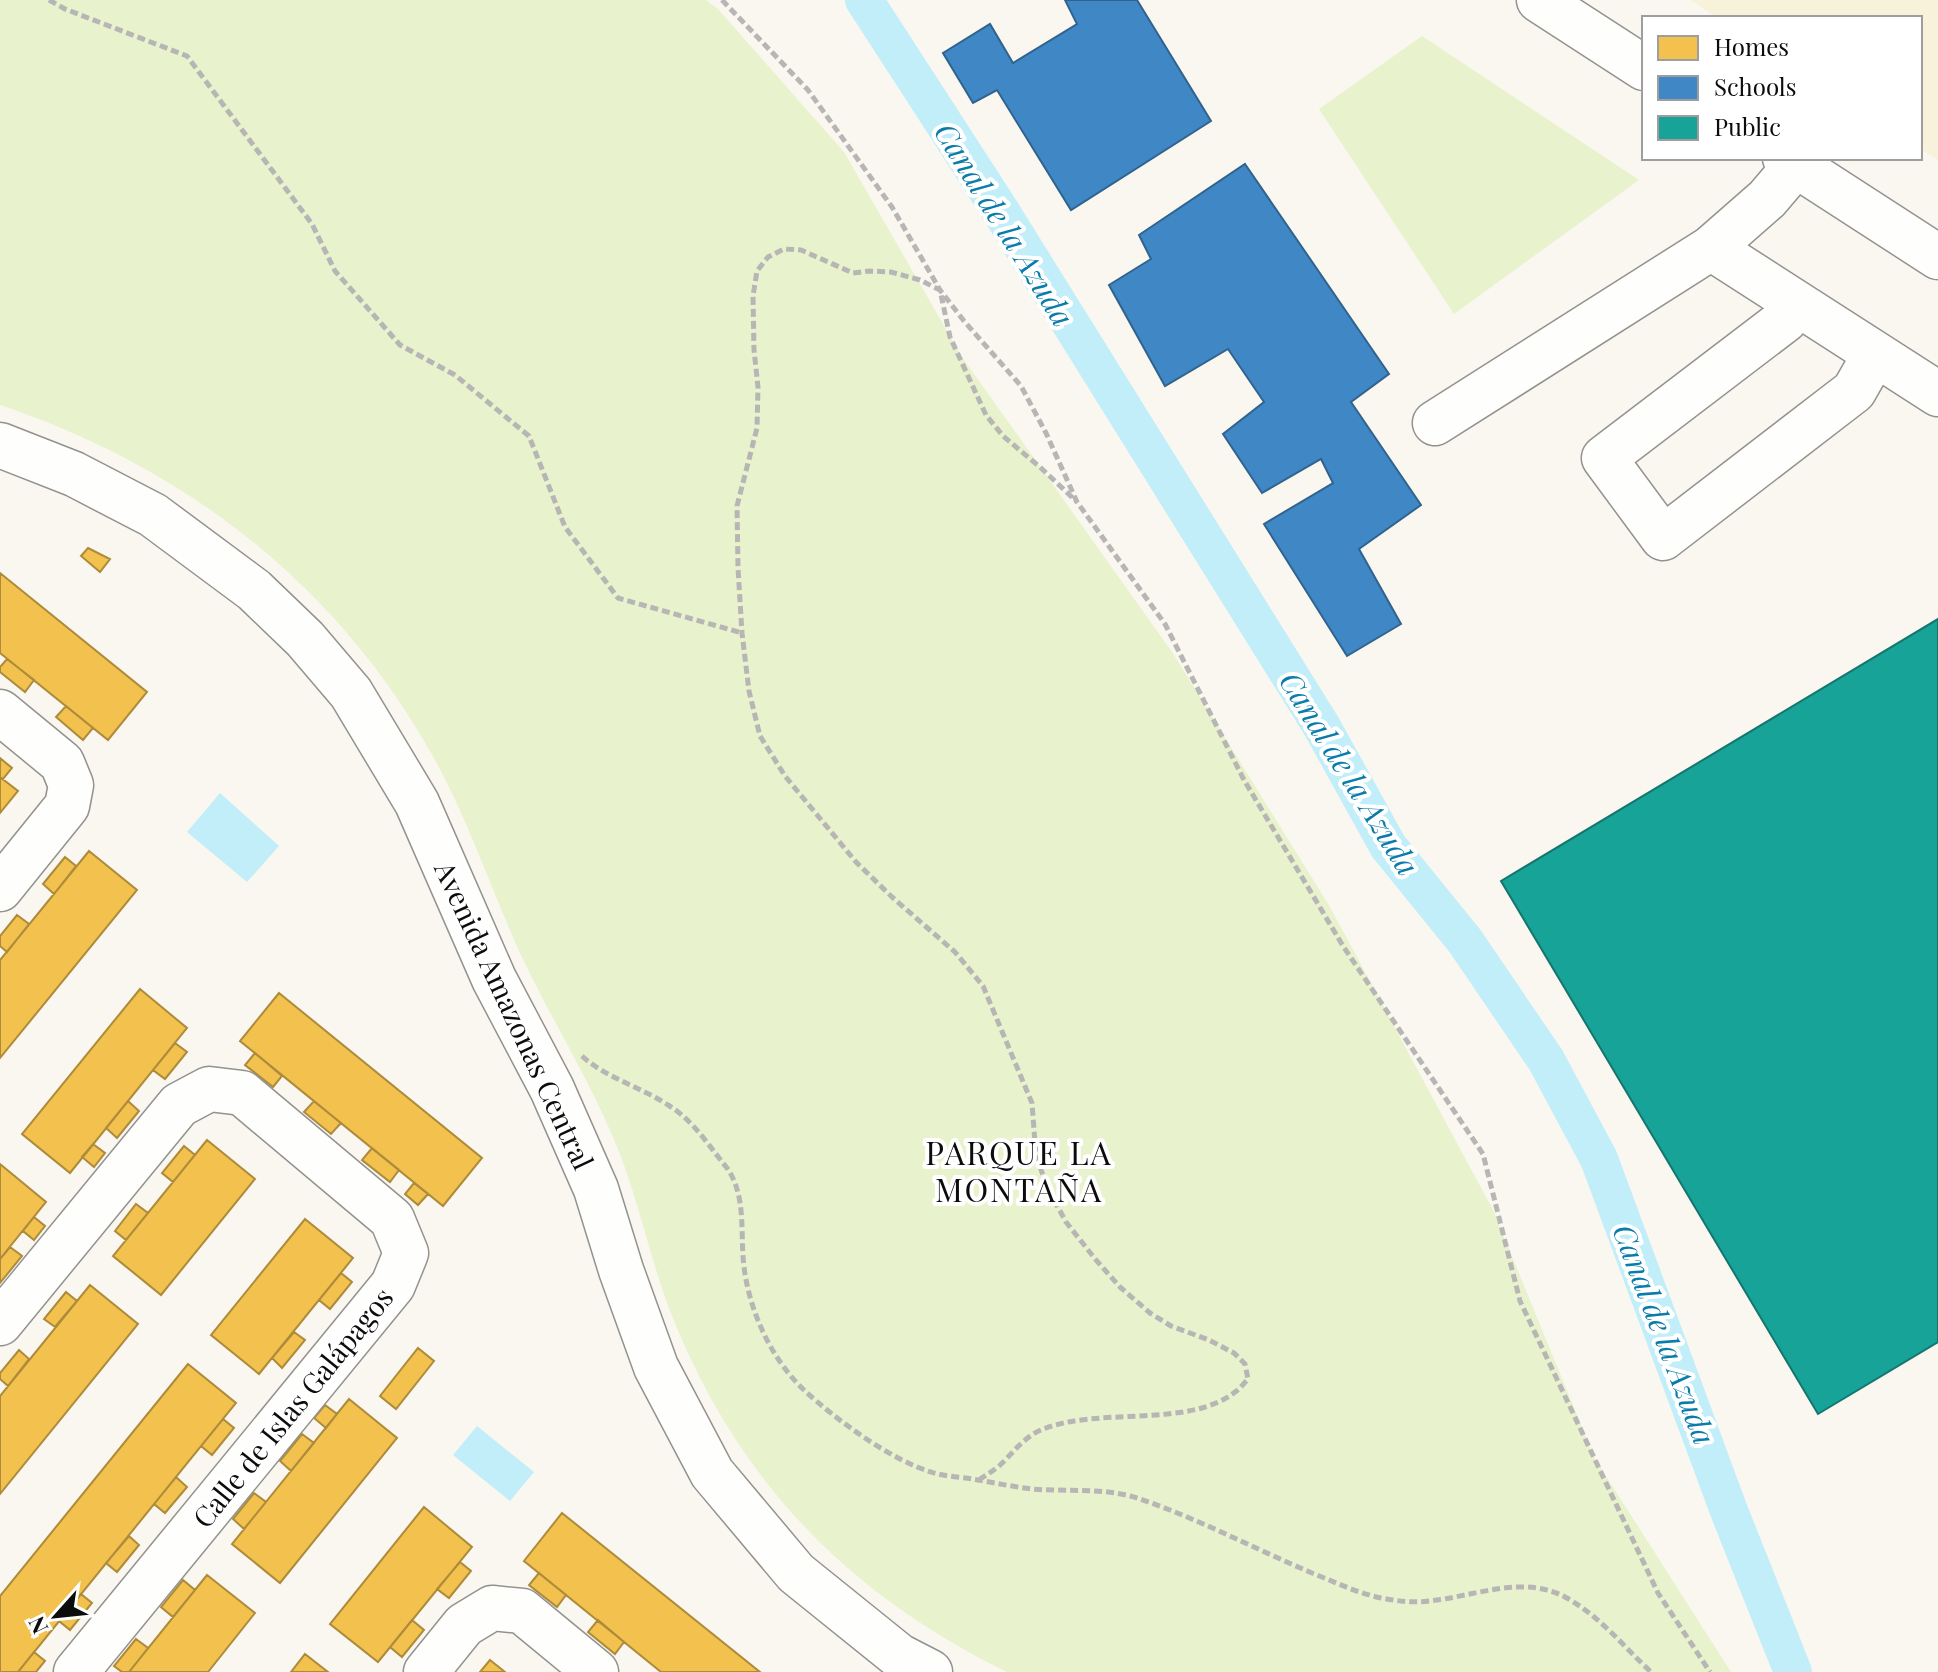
<svg xmlns="http://www.w3.org/2000/svg" width="1938" height="1672" font-family="'Playfair Display',serif">
<rect width="100%" height="100%" fill="#faf7f0"/>
<path fill="#f9f2da" d="M1690,0h248v160l-18,-11v-131h-202z"/>
<path fill="#e8f2cd" d="M0,0h706l12,9 126,143 118,205 210,295 158,255 163,303 102,249 136,213h-724c-161,-79 -271,-193 -337,-361 -21,-56 -32,-114 -55,-169 -27,-65 -65,-125 -95,-189 -29,-64 -51,-131 -85,-193 -95,-173 -249,-293 -435,-355z
M1422,36l217,144 -185,134 -135,-205z"/>
<path fill="#c1eef9" d="M220,793l59,53 -32,36 -60,-50z
M477,1426l57,46 -24,29 -57,-46z"/>
<path fill="#f2c14e" stroke="#ad8b3a" stroke-width="2" d="M88,548l22,11 -10,13 -19,-16z
M0,573l147,119 -39,48 -108,-87z
M7,659l27,21 -9,12 -25,-20v-5z
M66,706l27,22 -10,12 -27,-23z
M0,758l12,10 -9,11 -3,-2z
M0,777l18,14 -18,22z
M89,851l48,39 -137,168v-98z
M65,857l11,9 -22,28 -11,-10z
M17,915l12,9 -22,28 -7,-6v-10z
M140,989l47,39 -117,145 -48,-39z
M279,993l203,165 -39,48 -203,-165z
M175,1043l12,9 -22,27 -12,-9z
M255,1053l27,23 -9,11 -28,-22z
M128,1101l11,10 -22,27 -11,-10z
M314,1101l27,22 -10,11 -27,-22z
M207,1140l48,39 -94,116 -48,-39z
M93,1144l12,9 -11,14 -12,-10z
M184,1146l11,9 -22,27 -11,-9z
M372,1148l27,22 -9,12 -28,-22z
M0,1164l46,38 -46,57z
M414,1183l14,11 -10,11 -13,-11z
M136,1204l12,9 -22,27 -11,-9z
M34,1217l11,9 -11,14 -11,-9z
M305,1219l48,39 -94,116 -48,-39z
M10,1247l12,9 -22,27v-24z
M341,1273l11,9 -22,27 -11,-9z
M90,1285l48,39 -138,170v-98z
M66,1292l11,9 -22,26 -11,-8z
M294,1332l11,8 -23,28 -10,-10z
M418,1348l16,13 -38,48 -16,-13z
M19,1350l10,9 -21,27 -8,-7v-6z
M188,1364l48,39 -218,269h-18v-76z
M349,1399l48,39 -117,145 -48,-39z
M325,1405l12,9 -11,14 -12,-10z
M223,1419l11,9 -22,27 -11,-9z
M302,1434l12,9 -23,28 -11,-10z
M176,1477l11,10 -22,26 -11,-9z
M254,1493l12,9 -22,27 -11,-10z
M424,1507l48,40 -94,115 -48,-38z
M562,1513l198,159h-99l-37,-30 -100,-81z
M129,1536l10,9 -22,27 -11,-9z
M460,1562l11,9 -22,27 -12,-9z
M539,1573l27,22 -9,12 -28,-22z
M207,1575l48,38 -47,59h-79z
M183,1580l12,10 -22,27 -12,-10z
M81,1594l11,9 -22,27 -11,-9z
M412,1620l12,10 -22,27 -12,-10z
M598,1620l26,22 -9,12 -27,-22z
M136,1639l12,9 -19,24h-7l-8,-6z
M34,1652l11,9 -9,11h-18z
M305,1654l23,18h-37z
M490,1660l15,12h-25z"/>
<path fill="#3f88c5" stroke="#30638e" stroke-width="2" d="M1065,0h72l74,121 -140,89 -74,-120 -24,13 -30,-50 47,-29 23,39 64,-39z
M1245,164l144,210 -38,28 70,103 -62,44 42,75 -54,32 -83,-132 69,-41 -12,-24 -59,34 -39,-59 41,-32 -36,-53 -63,37 -56,-101 42,-26 -12,-24z"/>
<path fill="#17a398" stroke="#14766e" stroke-width="2" d="M1938,619v723l-120,72 -317,-533z"/>
<g fill="none" stroke-linecap="round" stroke-linejoin="round">
<path stroke="#c1eef9" stroke-width="38" d="M864,0l134,207 324,520 66,119 77,95 81,119 53,99 130,352 64,161"/>
<g stroke="#93928f" stroke-width="47">
<path id="minor" d="M1539,0l105,68
M1785,158l153,99
M1711,248l227,146
M1796,303l-11,17 -181,138 59,80 191,-147 21,-37
M1435,423l276,-175 56,-49 29,-34
M0,445l74,29 79,41 101,75 51,49 46,54 66,110 77,176 58,110 44,100 25,81 35,97 56,106 84,100 103,83 31,16
M0,712l62,51 9,22 -4,21 -67,83
M0,1323l179,-218 30,-16 33,4 150,126 14,34 -13,32 -317,387
M426,1672l38,-47 28,-17 30,3 74,61"/>
</g>
<path stroke="#b7b6b5" stroke-width="5" stroke-dasharray="8 4" stroke-linecap="butt" d="M49,0l16,9 122,47 125,168 23,47 65,74 55,30 74,61 36,91 53,71 124,35
M722,0l86,90 84,117 48,83 24,31 57,65 25,47 31,69 88,122 79,156 99,166 140,208 37,147 138,292 52,79
M582,1056c24,22 59,31 86,49 25,15 41,41 59,63 18,26 14,58 16,88 3,48 26,101 61,134 31,29 87,70 127,82 15,5 32,5 47,8 18,3 36,7 54,9 36,3 74,-2 108,10 59,20 115,50 172,74 23,9 45,20 69,25 16,3 31,5 48,3 44,-4 93,-27 136,-4 35,19 57,48 86,75
M979,1480c7,-5 14,-9 20,-14 14,-13 25,-29 42,-36 56,-24 147,-1 194,-38 5,-3 9,-9 13,-13l-3,-15 -11,-11 -25,-13 -38,-14 -21,-13 -30,-26 -24,-27 -30,-38 -18,-33 -12,-33 -4,-53 -49,-117 -28,-34 -63,-55 -36,-35 -71,-86 -25,-40 -11,-45 -7,-58 -4,-65 -1,-62 20,-78 1,-41 -4,-37 -1,-54 4,-25 11,-14 16,-8 17,1 52,23 17,-2 21,1 29,8 20,10 10,47 36,78 17,21 38,32 36,34"/>
<use href="#minor" stroke="#fefefd" stroke-width="44"/>
</g>
<g text-anchor="middle" dominant-baseline="central" stroke-width="8" stroke-linejoin="round" paint-order="stroke">
<g font-size="28" fill="#0c0c0c" stroke="#fff">
<text transform="translate(515 1015) rotate(65)">Avenida Amazonas Central</text>
<text transform="translate(292 1407) rotate(-51)">Calle de Islas Galápagos</text>
</g>
<g font-size="30" font-style="italic" fill="#097caa" stroke="#fff">
<text transform="translate(1005 224) rotate(58)">Canal de la Azuda</text>
<text transform="translate(1350 773) rotate(58)">Canal de la Azuda</text>
<text transform="translate(1665 1334) rotate(69)">Canal de la Azuda</text>
</g>
<g font-size="32" letter-spacing="2" fill="#0c0c0c" stroke="#fff">
<text x="1019" y="1151">PARQUE LA<tspan x="1019" dy="37">MONTAÑA</tspan></text>
</g>
</g>
<rect x="1642" y="16" width="280" height="144" fill="#ffffff" stroke="#9e9e9e" stroke-width="2"/>
<rect x="1658" y="36" width="40" height="24" fill="#f2c14e" stroke="#9e9e9e" stroke-width="2"/>
<text x="1714" y="56" font-size="24" fill="#0c0c0c">Homes</text>
<rect x="1658" y="76" width="40" height="24" fill="#3f88c5" stroke="#9e9e9e" stroke-width="2"/>
<text x="1714" y="96" font-size="24" fill="#0c0c0c">Schools</text>
<rect x="1658" y="116" width="40" height="24" fill="#17a398" stroke="#9e9e9e" stroke-width="2"/>
<text x="1714" y="136" font-size="24" fill="#0c0c0c">Public</text>
<g transform="translate(56 1616) rotate(243)" stroke="#ffffff" stroke-width="6" paint-order="stroke">
<path d="M0-6L14 30L0 20L-14 30Z" fill="#0c0c0c"/>
<text y="-12" font-size="22" font-weight="bold" text-anchor="middle" fill="#0c0c0c">N</text>
</g>
</svg>
